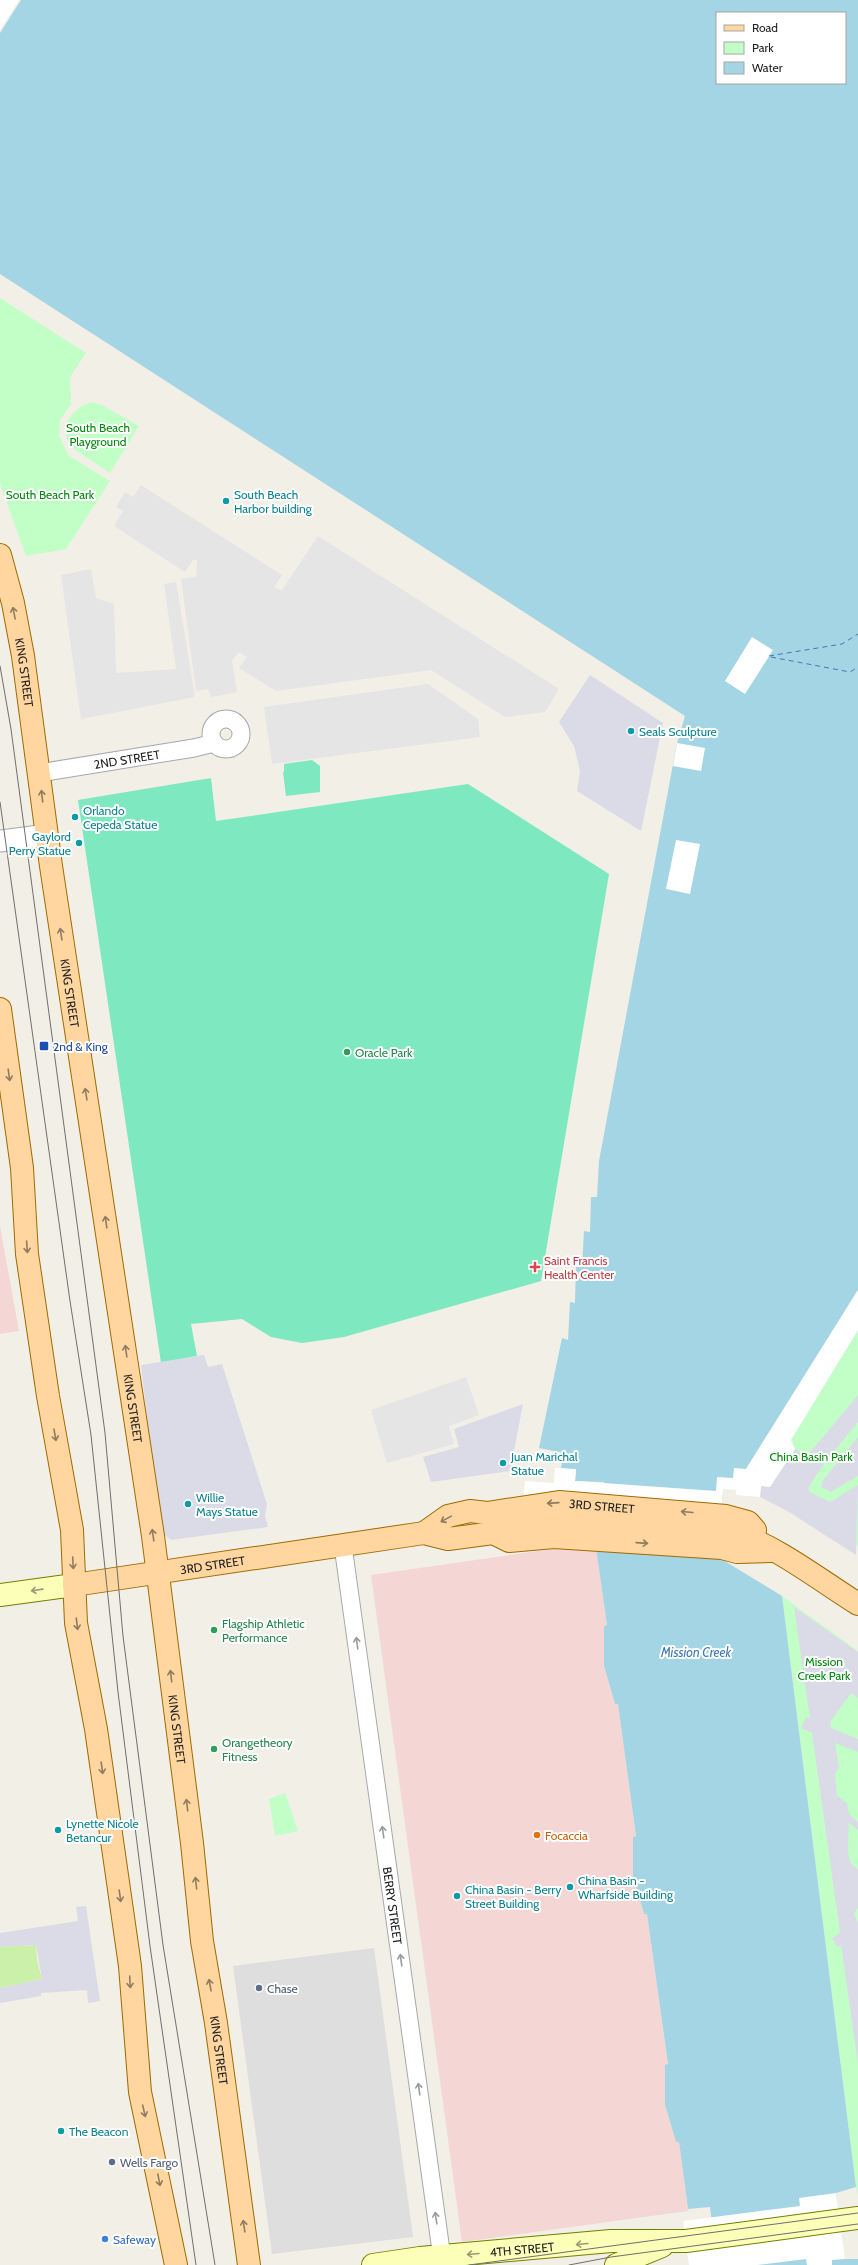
<svg xmlns="http://www.w3.org/2000/svg" width="858" height="2265" font-family="Cabin,sans-serif">
<rect width="100%" height="100%" fill="#f2efe7"/>
<path fill="#dfdede" d="M374,1948l39,289 -141,17 -39,-288z"/>
<path fill="#f4d7d5" d="M0,1226l19,105 -19,3z
M565,1547l31,1 11,77 -3,1v40l11,38 3,-1 18,134h-3v39l11,38h3l21,151h-3v40l11,37h3l9,69 -226,31 -91,-667z"/>
<path fill="#cbf0a9" d="M36,1945l1,15 5,19 -42,9v-41z"/>
<path fill="#c1ffc7" d="M0,298l86,55 -16,24 1,27 -11,16 -1,16 10,20 41,25 -44,68 -40,7 -26,-72z
M93,402l9,3 37,21 -29,47 -35,-23c-21,-19 -4,-43 18,-48z
M858,1290v256l-97,-60z
M782,1596l76,55v544l-2,-8z
M285,1793l13,38 -23,5 -6,-37z"/>
<path fill="#7ee8c0" d="M312,760l8,6v26l-34,4 -3,-24h1v-8z
M211,778l5,43 252,-37 141,90 -68,407 -197,56 -42,6 -31,-6 -29,-18 -51,5 6,32 -36,7 -83,-563z"/>
<path fill="#e5e5e5" d="M141,485l141,90 -8,12 8,3 36,-54 241,153 -14,23 -40,5 -74,-47 -155,21 -37,-23 8,-11 -8,-5 -7,9 5,31 -26,5 -3,-8 -12,2 -15,-112 15,-2 1,-17h-4l-8,12 -71,-46 9,-15 -7,-4 9,-15 8,5z
M91,569l5,29 18,6 2,69 60,-4 -12,-85 12,-2 19,115 -114,22 -20,-144z
M428,684l50,35 2,18 -208,27 -8,-57z
M466,1377l13,38 -30,11 5,18 -67,19 -16,-53z"/>
<path fill="#dbdbe8" d="M590,675l73,48 -22,108 -64,-40 3,-20 -6,-25 -15,-24z
M204,1355l4,12 14,-3 45,140 -2,11 3,12 -97,13 -8,-6 -4,-10 -18,-159z
M858,1395v27l-35,43 -15,23 2,4 20,10 28,-17 -2,70 -67,-43 -29,-15 1,-11 9,1 25,-38 11,8z
M523,1404l-13,67 -79,11 -8,-25 36,-10 -5,-18z
M858,1437v39l-27,16 -10,-5 2,-7z
M794,1607l64,45v46l-7,-5 -21,29 1,6 27,11v13l-23,-9 4,24 -4,7 2,22 10,7 2,11 9,8v8l-9,-7 -1,28 2,11 7,7 1,-1v40l-4,6 4,9v141l-17,-119 -4,2 -5,-9 8,-5 -28,-200 -11,-5 5,-11 4,2z
M86,1906l14,95 -12,2 -1,-13 -46,3v3l-41,7v-15l42,-9 -6,-34 -36,2v-14l78,-12 -2,-14z"/>
<path fill="#a3d5e4" fill-rule="evenodd" d="M21,0h837v1290l-112,179 -23,19 -5,69 64,39 74,591 -20,6 8,66h14v6h-141l-7,-58 -22,2 -9,-67h-3l-11,-37v-40l3,-1 -21,-150h-3l-11,-38v-39l3,-1 -18,-132h-3l-11,-38v-40l3,-1 -11,-77h3l5,-66 -29,-1 1,-11 -15,-2 3,-15 -25,-5 23,-110 6,2 2,-38 5,1 1,-36h6l2,-36 6,1 1,-35h6l2,-36 78,-418 8,-27 -685,-442v-241zM717,13h128v70h-128z"/>
<path fill="#fff" d="M0,0h19l-19,30z
M752,637l21,13 -28,44 -20,-13z
M677,743l28,5 -4,23 -28,-5z
M676,840l24,4 -10,50 -24,-5z
M858,1290v40l-67,110 4,9 -25,38 -9,-1 -1,11 -24,-2v-5l-13,-1 -5,68 -198,-27 5,-49 29,2 1,-15 21,1 -1,12 141,10 1,-14 16,1 1,-10 12,1z
M836,2193l9,66 -13,1v5h-25l-1,-6 -49,6h-68l-6,-44 117,-15 -1,-8z"/>
<g fill="none" stroke-linecap="round" stroke-linejoin="round">
<path stroke="#4079b3" stroke-width="1" stroke-dasharray="5 4" stroke-linecap="butt" d="M769,656l73,-12 16,-10
M771,657l79,15 8,-5"/>
<g stroke="#a8a8a8" stroke-width="19">
<g id="minor">
<circle cx="226" cy="734" r="15"/>
<path id="s1" d="M39,773l155,-25 20,-5"/>
<path id="s2" d="M343,1546l100,719"/>
</g>
</g>
<g stroke="#a8a8a8" stroke-width="23">
<path id="tertiary" d="M0,841l47,-6"/>
</g>
<g stroke="#718000" stroke-width="24">
<g id="secondary">
<path d="M0,1595l74,-10"/>
<path id="s3" d="M373,2265l47,-7 191,-17h75l172,-23"/>
<path d="M616,2265l46,-19"/>
</g>
</g>
<g stroke="#9e6b00" stroke-width="24">
<g id="primary">
<path id="s4" d="M0,555l13,48 10,53 28,210 102,670 39,307 10,98 14,82 33,242"/>
<path d="M0,1009l22,159 5,86 21,142 24,134 4,93 20,106 34,237 10,126 36,173"/>
<path id="s5" d="M424,1533l24,-17 22,-5 17,2 72,-11 167,14 22,6 7,8"/>
<path d="M493,1533l16,8 45,-4 168,11 15,4 34,-1"/>
<path id="s6" d="M74,1585l350,-52 24,6 45,-6 19,-10 22,-5 23,-1 175,15c42,12 89,49 126,72"/>
</g>
</g>
<use href="#minor" stroke="#fff" stroke-width="17"/>
<use href="#tertiary" stroke="#fff" stroke-width="21"/>
<use href="#secondary" stroke="#fbffb8" stroke-width="22"/>
<use href="#primary" stroke="#ffd69f" stroke-width="22"/>
<path stroke="#6f6f6f" stroke-width="1" d="M0,666l11,63 94,704 18,203 40,309 52,320
M0,802l70,499 21,134 27,257 32,254 46,319
M469,2265l389,-52
M569,2265l42,-8 247,-33"/>
</g>
<defs><path id="oneway-shaft" d="M-6 0H5M1.5-3L5.5 0L1.5 3" fill="none" stroke-width="1.6" stroke-linecap="round" stroke-linejoin="round"/></defs>
<g stroke="#907c60">
<use href="#oneway-shaft" transform="translate(14 613) rotate(-101)"/>
<use href="#oneway-shaft" transform="translate(42 796) rotate(-97)"/>
<use href="#oneway-shaft" transform="translate(61 934) rotate(-99)"/>
<use href="#oneway-shaft" transform="translate(9 1075) rotate(82)"/>
<use href="#oneway-shaft" transform="translate(86 1094) rotate(-99)"/>
<use href="#oneway-shaft" transform="translate(106 1222) rotate(-98)"/>
<use href="#oneway-shaft" transform="translate(27 1247) rotate(86)"/>
<use href="#oneway-shaft" transform="translate(126 1351) rotate(-98)"/>
<use href="#oneway-shaft" transform="translate(55 1435) rotate(80)"/>
<use href="#oneway-shaft" transform="translate(553 1503) rotate(176)"/>
<use href="#oneway-shaft" transform="translate(687 1512) rotate(-175)"/>
<use href="#oneway-shaft" transform="translate(446 1519) rotate(151)"/>
<use href="#oneway-shaft" transform="translate(153 1535) rotate(-98)"/>
<use href="#oneway-shaft" transform="translate(642 1543) rotate(4)"/>
<use href="#oneway-shaft" transform="translate(73 1563) rotate(87)"/>
<use href="#oneway-shaft" transform="translate(77 1624) rotate(83)"/>
<use href="#oneway-shaft" transform="translate(171 1676) rotate(-97)"/>
<use href="#oneway-shaft" transform="translate(102 1768) rotate(82)"/>
<use href="#oneway-shaft" transform="translate(187 1805) rotate(-97)"/>
<use href="#oneway-shaft" transform="translate(196 1883) rotate(-96)"/>
<use href="#oneway-shaft" transform="translate(120 1896) rotate(82)"/>
<use href="#oneway-shaft" transform="translate(130 1982) rotate(87)"/>
<use href="#oneway-shaft" transform="translate(210 1985) rotate(-100)"/>
<use href="#oneway-shaft" transform="translate(144 2111) rotate(77)"/>
<use href="#oneway-shaft" transform="translate(159 2180) rotate(79)"/>
<use href="#oneway-shaft" transform="translate(244 2226) rotate(-98)"/>
</g>
<g stroke="#999b74">
<use href="#oneway-shaft" transform="translate(37 1590) rotate(172)"/>
<use href="#oneway-shaft" transform="translate(582 2244) rotate(175)"/>
<use href="#oneway-shaft" transform="translate(473 2254) rotate(175)"/>
</g>
<g stroke="#9b9b9b">
<use href="#oneway-shaft" transform="translate(357 1643) rotate(-98)"/>
<use href="#oneway-shaft" transform="translate(383 1832) rotate(-98)"/>
<use href="#oneway-shaft" transform="translate(401 1960) rotate(-98)"/>
<use href="#oneway-shaft" transform="translate(419 2089) rotate(-98)"/>
<use href="#oneway-shaft" transform="translate(436 2218) rotate(-98)"/>
</g>
<g fill="#0f9aa8" stroke="#fff" stroke-width="1.5">
<circle cx="226" cy="501" r="4"/>
<circle cx="631" cy="731" r="4"/>
<circle cx="75" cy="817" r="4"/>
<circle cx="79" cy="843" r="4"/>
<circle cx="503" cy="1463" r="4"/>
<circle cx="188" cy="1504" r="4"/>
<circle cx="58" cy="1830" r="4"/>
<circle cx="570" cy="1887" r="4"/>
<circle cx="457" cy="1896" r="4"/>
<circle cx="61" cy="2131" r="4"/>
</g>
<rect fill="#1a4fb4" stroke="#fff" stroke-width="1.5" x="39" y="1041" width="10" height="10" rx="2"/>
<g fill="#2e9e5b" stroke="#fff" stroke-width="1.5">
<circle cx="347" cy="1052" r="4"/>
<circle cx="214" cy="1630" r="4"/>
<circle cx="214" cy="1749" r="4"/>
</g>
<path fill="#e0444e" stroke="#fff" stroke-width="1.5" d="M533 1261h4v4h4v4h-4v4h-4v-4h-4v-4h4z"/>
<circle fill="#e8710a" stroke="#fff" stroke-width="1.5" cx="537" cy="1835" r="4"/>
<g fill="#5c6f8a" stroke="#fff" stroke-width="1.5">
<circle cx="259" cy="1988" r="4"/>
<circle cx="112" cy="2162" r="4"/>
</g>
<circle fill="#3f7fe0" stroke="#fff" stroke-width="1.5" cx="105" cy="2239" r="4"/>
<g text-anchor="middle" dominant-baseline="central" stroke-width="4" stroke-linejoin="round" paint-order="stroke">
<g font-size="12" fill="#01880d" stroke="#fff">
<text x="98" y="427">South Beach<tspan x="98" dy="14">Playground</tspan></text>
<text x="50" y="494">South Beach Park</text>
<text x="811" y="1456">China Basin Park</text>
<text x="824" y="1661">Mission<tspan x="824" dy="14">Creek Park</tspan></text>
</g>
<g font-size="12" fill="#0d838f" stroke="#fff" text-anchor="start">
<text x="234" y="494">South Beach<tspan x="234" dy="14">Harbor building</tspan></text>
<text x="639" y="731">Seals Sculpture</text>
<text x="83" y="810">Orlando<tspan x="83" dy="14">Cepeda Statue</tspan></text>
<text x="71" y="836" text-anchor="end">Gaylord<tspan x="71" dy="14">Perry Statue</tspan></text>
<text x="511" y="1456">Juan Marichal<tspan x="511" dy="14">Statue</tspan></text>
<text x="196" y="1497">Willie<tspan x="196" dy="14">Mays Statue</tspan></text>
<text x="66" y="1823">Lynette Nicole<tspan x="66" dy="14">Betancur</tspan></text>
<text x="578" y="1880">China Basin -<tspan x="578" dy="14">Wharfside Building</tspan></text>
<text x="465" y="1889">China Basin - Berry<tspan x="465" dy="14">Street Building</tspan></text>
<text x="69" y="2131">The Beacon</text>
</g>
<g font-size="12" fill="#212121" stroke="#fff">
<text stroke="none"><textPath href="#s4" startOffset="120">KING STREET</textPath></text>
<text stroke="none"><textPath href="#s1" startOffset="89">2ND STREET</textPath></text>
<text stroke="none"><textPath href="#s4" startOffset="444">KING STREET</textPath></text>
<text stroke="none"><textPath href="#s4" startOffset="864">KING STREET</textPath></text>
<text stroke="none"><textPath href="#s5" startOffset="185">3RD STREET</textPath></text>
<text stroke="none"><textPath href="#s6" startOffset="140">3RD STREET</textPath></text>
<text stroke="none"><textPath href="#s4" startOffset="1188">KING STREET</textPath></text>
<text stroke="none"><textPath href="#s2" startOffset="363">BERRY STREET</textPath></text>
<text stroke="none"><textPath href="#s4" startOffset="1512">KING STREET</textPath></text>
<text stroke="none"><textPath href="#s3" startOffset="150">4TH STREET</textPath></text>
</g>
<g font-size="12" fill="#164399" stroke="#fff" text-anchor="start">
<text x="53" y="1046">2nd &amp; King</text>
</g>
<g font-size="12" fill="#27864d" stroke="#fff" text-anchor="start">
<text x="355" y="1052">Oracle Park</text>
<text x="222" y="1623">Flagship Athletic<tspan x="222" dy="14">Performance</tspan></text>
<text x="222" y="1742">Orangetheory<tspan x="222" dy="14">Fitness</tspan></text>
</g>
<g font-size="12" fill="#be3a42" stroke="#fff" text-anchor="start">
<text x="544" y="1260">Saint Francis<tspan x="544" dy="14">Health Center</tspan></text>
</g>
<g font-size="12" fill="#c56008" stroke="#fff" text-anchor="start">
<text x="545" y="1835">Focaccia</text>
</g>
<g font-size="12" fill="#4e5e75" stroke="#fff" text-anchor="start">
<text x="267" y="1988">Chase</text>
<text x="120" y="2162">Wells Fargo</text>
</g>
<g font-size="12" fill="#366cbe" stroke="#fff" text-anchor="start">
<text x="113" y="2239">Safeway</text>
</g>
<g font-size="13" font-style="italic" fill="#4079b3" stroke="#fff">
<text x="696" y="1652">Mission Creek</text>
</g>
</g>
<rect x="716" y="12" width="130" height="72" fill="#ffffff" stroke="#a6a6a6"/>
<rect x="724" y="25" width="20" height="6" fill="#ffd69f" stroke="#a6a6a6"/>
<text x="752" y="32" font-size="12" fill="#212121">Road</text>
<rect x="724" y="42" width="20" height="12" fill="#c1ffc7" stroke="#a6a6a6"/>
<text x="752" y="52" font-size="12" fill="#212121">Park</text>
<rect x="724" y="62" width="20" height="12" fill="#a3d5e4" stroke="#a6a6a6"/>
<text x="752" y="72" font-size="12" fill="#212121">Water</text>
</svg>
